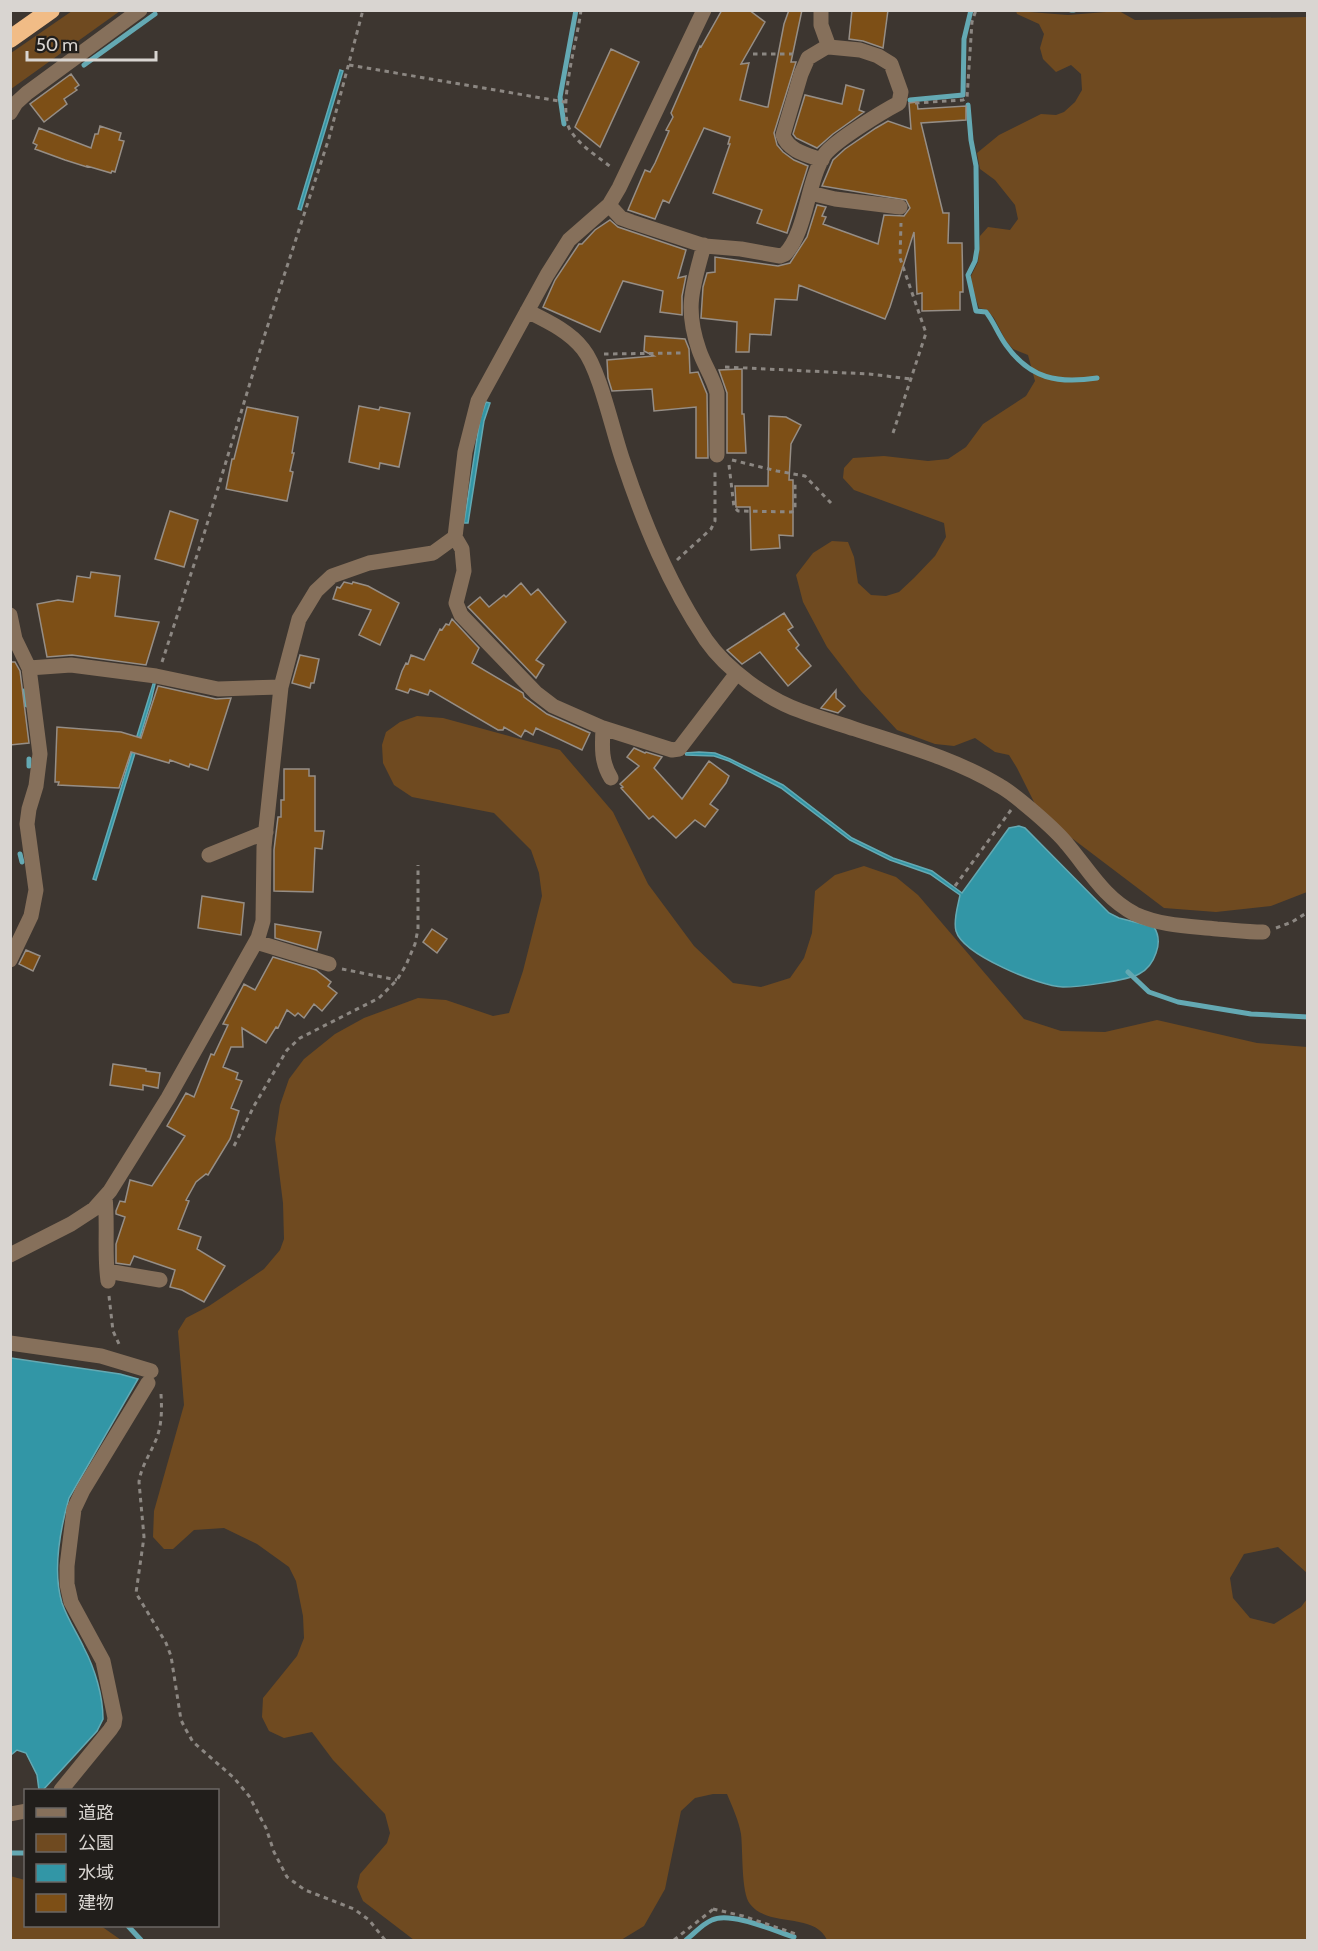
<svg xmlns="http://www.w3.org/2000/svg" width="1318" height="1951" font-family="Cabin,'Noto Sans JP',sans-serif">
<rect width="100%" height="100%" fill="#3d3630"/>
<path fill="#6f4a20" d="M72,11h48l-109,78v-36z
M1016,11l52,4 51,-4 16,9 172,-3v875l-36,14 -55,6 -52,-4 -95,-72 -32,-28 -20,-40 -8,-13 -14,-3 -20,-14 -21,8 -19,-2 -38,-14 -36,-39 -34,-44 -24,-45 -7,-27 17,-22 19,-12 16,1 6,15 4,26 13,12 15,1 13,-4 15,-14 21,-22 11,-19 -2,-14 -90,-33 -11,-12 1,-10 9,-10 31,-2 44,5 20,-2 18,-12 17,-23 43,-28 9,-15 -7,-26 -15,-6 -7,-8 -12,-23 -7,-8 -8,-2 -7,-21 -1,-11 7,-14 2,-26 8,-9 22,3 8,-11 -3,-14 -20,-25 -15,-11 -3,-16 22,-18 42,-21 15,1 8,-3 11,-10 7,-12 -1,-16 -10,-9 -15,7 -13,-13 -3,-11 4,-14 -5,-10 -22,-10z
M417,716l26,2 117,32 53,62 35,72 46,62 39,37 28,4 29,-9 14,-20 8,-25 3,-42 20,-16 29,-9 32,11 22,18 106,124 37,12 44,1 52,-12 100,23 50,4v526l-29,-26 -34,7 -14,24 3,20 17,20 24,6 27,-17 6,-8v341h-480c-12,-28 -59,-12 -77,-36 -9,-11 -7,-54 -9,-70 -2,-13 -9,-28 -14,-40h-14l-18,4 -14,13 -16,78 -21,37 -23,14h-207l-51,-39 -6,-14 3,-13 27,-31 3,-10 -5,-19 -52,-54 -21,-28 -28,6 -15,-7 -7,-14 1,-19 34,-42 7,-18 -1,-22 -7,-35 -7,-14 -32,-23 -33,-16 -30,2 -21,19h-9l-11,-12 1,-26 30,-106 -6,-74 8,-13 23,-12 55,-37 16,-19 4,-11 -1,-36 -8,-64 5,-34 9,-26 15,-20 31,-25 29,-16 54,-20 28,2 47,16 16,-3 14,-42 19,-75 -3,-23 -8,-23 -37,-37 -82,-16 -18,-12 -11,-22 -1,-18 4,-13 14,-10z
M10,1876l15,4 1,46h75l20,14h-110z"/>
<path fill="#3296a6" stroke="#64a9b3" stroke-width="1.5" d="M340,70l3,1 -42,139 -3,-1z
M486,402l4,1 -6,18 -16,102h-4l16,-104z
M153,684h2l-4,17 -55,179 -3,-1z
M699,752l16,1 15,6 53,26 69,53 41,20 39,13 30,22 47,-65 10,-2 6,2 84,85 10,5 35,9c5,8 5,18 2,26 -3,9 -9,17 -17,21 -13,7 -61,13 -76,13 -24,-1 -100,-32 -107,-56 -3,-11 2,-25 4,-36l-30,-21 -40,-14 -40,-20 -69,-52 -52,-27 -15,-5 -28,-1 -1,-2z
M11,1358l109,16 18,5 -69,119c-9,32 -17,72 -7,105 6,17 15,30 22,45 11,21 19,48 19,71l-6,12 -54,59h-4l-2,-15 -11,-22 -9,-3 -6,5z"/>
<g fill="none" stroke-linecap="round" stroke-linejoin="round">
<path stroke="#64a9b3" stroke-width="5" d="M1071,10h3
M84,65l71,-51
M910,100l53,-5 1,-56 7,-29
M968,105l3,35 5,26 1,83 -2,12 -7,14 8,36 10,1c8,10 12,22 20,33 24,34 52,39 91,33
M564,124l-4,-27 16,-87
M24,691l3,14
M29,766v-7
M20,854l2,8
M1128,972l21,20 29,10 73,12 57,3
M10,1853h16
M128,1926l13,14
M686,1940c8,-6 16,-16 26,-20 18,-9 63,11 82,17"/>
</g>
<path fill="#7d4f16" stroke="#968e86" stroke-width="1.5" d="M722,10h27l16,12 -24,42 8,-1 -9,37 26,7h2l16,-83 5,-14h13l-11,52h5l-22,71 3,12 6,7 11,8 14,6 -21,67 -30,-10 5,-13 -49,-17 17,-49h-2l2,-7 -26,-9 -35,75 -6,-3 -8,19 -27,-9 17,-40 5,2 5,-9 14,-32 -3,-1 7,-13 -2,-4 29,-67 1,1z
M852,10h36l-5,38 -20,-7 -14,-2z
M611,49l28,13 -39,85 -25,-20z
M71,74l8,11 -4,3 2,2 -13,9 3,5 -23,18 -14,-18z
M846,85l18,5 -5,20 5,2 -31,22 -16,14 -21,-10 -3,-4 12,-39 37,9z
M917,102l1,7 48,-3v14l-45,3 22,90h6l-1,30h14l1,49h-3v18l-38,1v-18l-5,1 -3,-62 -24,75 -5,12 -86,-34 -2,15 -22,-1 -4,36 -21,-1 -1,18h-13l1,-30 -36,-4 2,-31 4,-14 8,-1v-15l63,9 12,-3 17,-26 10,-32 9,2 -4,9 4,1 -3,7 55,20 6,-29 20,1 6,-8 -4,-8 -84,-14 11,-26 12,-11 31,-21 12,-7 23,8 -2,-26z
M100,126l21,7 -2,7 5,1 -9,31 -3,-1 -1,2 -24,-7v1l-22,-7 -30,-11 2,-4 -4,-2 6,-15 52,20 4,-14h3z
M610,220l8,7 68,23 -8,28 8,-2 -4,20v19l-22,-3 3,-21 -40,-10 -23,51 -57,-25 12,-27 24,-36h3l13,-14z
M645,336l40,3 4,10 1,24 8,-1 9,22 1,64h-12v-51l-42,4 -2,-22 -40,2 -4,-13 -1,-18 47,-4 -10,-5z
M742,369v45h2l2,39h-19v-60l-8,-23z
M359,406l20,4 1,-3 30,6 -11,54 -19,-4 -1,6 -30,-7z
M247,407l51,10 -6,36h2l-4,18 3,1 -6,29 -61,-12 6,-30h2z
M769,416l17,1 15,8 -10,19 -2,36h4v56l-14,-1 1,13 -29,2 -1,-43h-14l-1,-21h33z
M170,511l28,9 -14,47 -29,-8z
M91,572l29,4 -5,40 44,6 -13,43 -74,-10 -25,2 -10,-53 21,-4 15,2 4,-26 13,2z
M344,582l8,2 1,-2 15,4 31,17 -19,42 -21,-10 12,-25 -38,-11 4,-12 3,1z
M521,583l10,12 7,-6 28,33 -30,38 8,5 -8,13 -68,-71 12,-10 9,10 15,-12 2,2z
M784,613l9,14 -5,3 11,15 -3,3 15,18 -23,20 -28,-34 -18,12 -15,-14z
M452,619l27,29 -7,15 51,30 1,4 23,17 43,19 -8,17 -46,-22 -3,7 -8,-5 -4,7 -17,-10 -1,3h-5l-68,-40 -2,5 -18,-6 -2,4 -12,-4 6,-18 4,-8 2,1 3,-9 13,5 16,-31 2,1 4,-6 3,1z
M300,655l19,4 -5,24h-3l-1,5 -18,-5z
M10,662h5l5,9 9,72 -19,2z
M158,686l58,13 15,-1 -23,72 -18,-6 -1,3 -19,-7 -1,3 -38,-11 -12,36 -61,-3 1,-3h-4l2,-55 64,5 20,6z
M836,690v8l9,8 -7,7 -17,-5z
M634,748l11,5 1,-1 16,5 -8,11 28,31 27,-38 20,15 -3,7 -16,21 8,6 -13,17 -10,-7 -19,18 -23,-22 -4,3 -28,-31 2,-1 -3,-3 19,-18 -12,-9z
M284,769h25v7h6v55h9l-2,18 -7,-1 -2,44 -39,-1v-41l4,-33h3v-17h3z
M202,896l42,7 -3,32 -43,-7z
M275,924l46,8 -4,18 -42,-12z
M432,929l15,10 -10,14 -14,-11z
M26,950l14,6 -7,15 -14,-7z
M273,957l43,13 15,12 -3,4 9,7 -15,18 -8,-7 -10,14 -6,-5 -3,3 -8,-6 -9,18 -2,-1 -10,16 -24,-15 1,19h-12l-8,20 15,6 -2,6 6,2 -11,27 8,3 -9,28 -22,36 -2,-1 -10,8 -10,18 3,1 -11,28 23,8 -4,12 28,17 -21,36 -22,-12 -12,-3 5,-17 -41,-14 -4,9 -14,-2v-19l9,-27 -9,-3v-3l4,-10 5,1 5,-22 22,6 33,-50 -18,-10 19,-33 8,4 17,-43 3,1 14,-30 -5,-1 21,-40 11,6z
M113,1064l33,5v2l14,2 -2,15 -15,-3v5l-33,-5z"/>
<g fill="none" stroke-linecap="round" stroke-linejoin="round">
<path stroke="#8c8782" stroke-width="3" stroke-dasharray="4.5 4.5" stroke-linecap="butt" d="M581,10c-3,28 -24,97 -11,120 10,16 27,26 41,37
M753,54h40
M349,65l216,37
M915,103l48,-3 4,-2 5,-76 4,-12
M604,354l81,-1
M725,367l144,7 42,5
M893,433l33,-100 -26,-75 1,-35
M732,460l45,11 28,5 26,27
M729,465l5,42 4,4 54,1 3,-3v-26
M677,560l34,-31 4,-8v-52
M162,662l42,-128 60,-197 65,-199 34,-128
M955,886l56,-76
M1276,928l16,-6 16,-10
M342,969l55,11
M234,1146l20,-40 33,-56 13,-12 79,-40 18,-18 9,-15 9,-21 3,-15v-64
M109,1296l4,35 6,13
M161,1394c1,16 1,33 -6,48 -6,14 -14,25 -16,40l5,55 -8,56 30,50 5,13 10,64 4,8 8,14 41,36 15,18 17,32 8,24 13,25 18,13 49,19 15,11 16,20
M713,1909l30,7 53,18
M674,1940l42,-33"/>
<path stroke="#86705b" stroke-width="15" d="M704,10l-85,178 -10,17 -40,35 -22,35 -69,126 -13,51 -10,85 7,12 2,22 -8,32 5,12 75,78 17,13 50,22 69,22 7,-1 58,-76
M10,113l6,-10 11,-10 113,-83
M822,160c-14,-5 -34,-9 -39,-25l18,-61 7,-16 20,-12
M810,193l25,6 65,8
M609,205l12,13 11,4 73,24 36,3 39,7 5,-2c22,-23 22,-74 40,-100 11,-14 57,-42 74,-51l2,-11 -10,-28 -13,-8 -18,-6 -31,-3 -8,-22v-15
M704,245c-11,42 -20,62 -5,105 5,15 14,27 18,43v62
M527,311c20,10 42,20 56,38 17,21 30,84 40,112 21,63 46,124 83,179 21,30 61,59 95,71 18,7 36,12 54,18 49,16 101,30 145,57 16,9 56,44 67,58 22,26 37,54 68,70 27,12 53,12 82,15 15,1 30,3 46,3
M10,615l5,24 14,29 11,86 -4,32 -7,23 -2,15 9,66 -5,26 -21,44
M29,668l42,-3 85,11 62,13 63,-2
M603,728c-1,19 -2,34 8,50
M209,855l57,-23
M256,942l73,22
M105,1197c3,28 -1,56 3,84
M10,1255l61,-31 23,-15 16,-18 58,-93 90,-160 5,-17 1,-74 17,-160 18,-68 17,-28 16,-15 37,-13 64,-10 22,-16
M107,1271l53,9
M10,1343l91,13 50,15
M61,1790l49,-60 4,-6 1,-6 -12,-57 -32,-59 -4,-18v-18l7,-57 9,-19 65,-107
M10,1814l16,-3"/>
<path stroke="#f1bc86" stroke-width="18" d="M10,39l41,-29"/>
</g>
<rect width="1318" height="1951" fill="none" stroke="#d9d5d1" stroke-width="24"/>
<rect x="24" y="1789" width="195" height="138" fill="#211e1b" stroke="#6b6764" stroke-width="1.5"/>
<rect x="36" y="1808" width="30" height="9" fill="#86705b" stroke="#6b6764" stroke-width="1.5"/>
<text x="78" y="1819" font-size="18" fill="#d9d5d1">道路</text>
<rect x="36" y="1834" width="30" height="18" fill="#6f4a20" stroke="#6b6764" stroke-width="1.5"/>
<text x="78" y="1849" font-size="18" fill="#d9d5d1">公園</text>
<rect x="36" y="1864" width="30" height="18" fill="#3296a6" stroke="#6b6764" stroke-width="1.5"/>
<text x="78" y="1879" font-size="18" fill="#d9d5d1">水域</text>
<rect x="36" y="1894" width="30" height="18" fill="#7d4f16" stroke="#6b6764" stroke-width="1.5"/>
<text x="78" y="1909" font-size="18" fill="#d9d5d1">建物</text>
<path d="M27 51v9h129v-9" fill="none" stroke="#d9d5d1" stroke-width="3"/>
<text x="36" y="51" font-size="18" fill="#d9d5d1" stroke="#211e1b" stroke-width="4.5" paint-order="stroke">50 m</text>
</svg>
